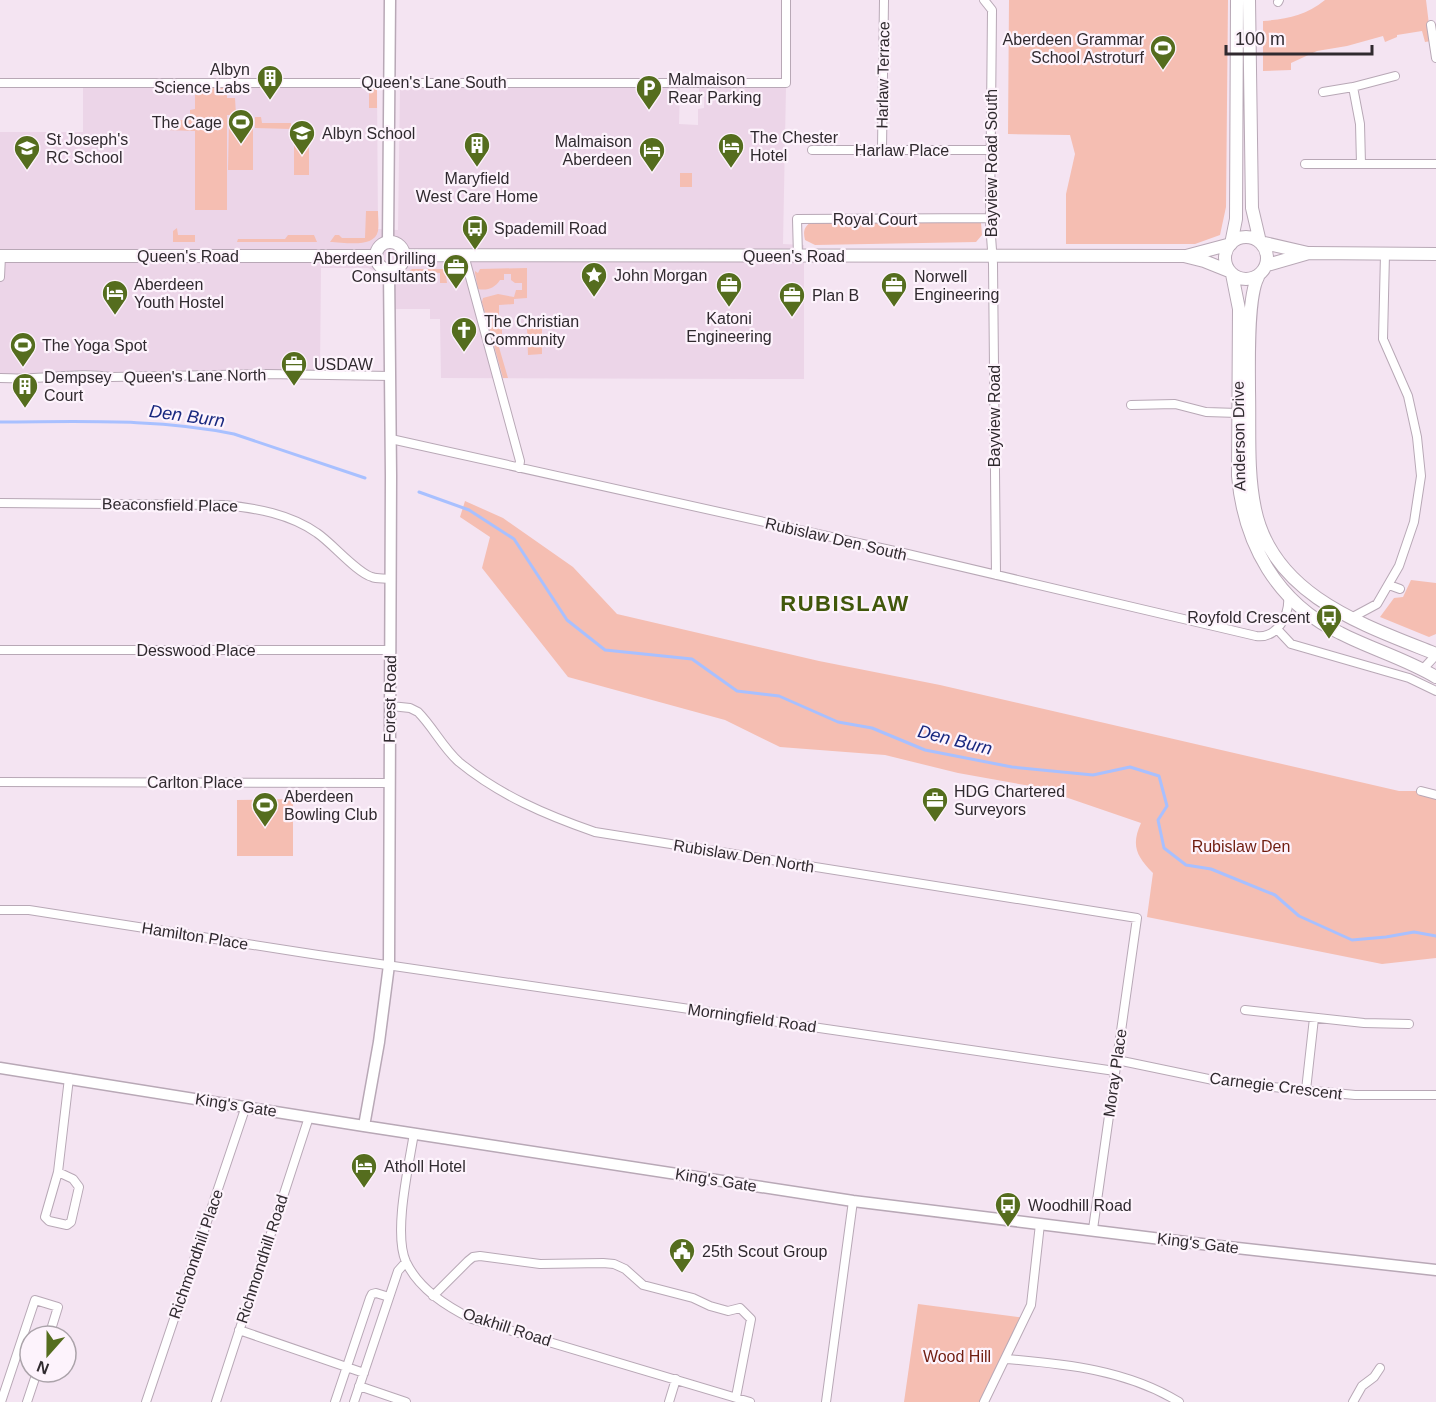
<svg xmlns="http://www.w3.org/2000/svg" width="1436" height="1402" font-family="Helvetica,sans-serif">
<rect width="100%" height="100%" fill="#f4e4f2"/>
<path fill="#ecd5e8" d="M556,86l124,1 -1,37 19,1v-16l6,-1v-10l-5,-2v-9h87l-3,157 21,1v134l-363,-1 -1,-59h-10v-10h-39l-1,-32 -22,-9h-47l-1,103 -270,1 -16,3h-34v-243h83v-45h294l1,142 20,1 2,-143z"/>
<path fill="#f5beb2" d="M1009,0h219l-2,207 -6,28 -25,9h-129v-50l9,-40 -5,-19 -62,-1z
M1325,0h101l5,41 -6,1 -3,-11 -25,4v2l-12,5 -2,-6 -36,10 -30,5 -26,12v7l-28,1v-50c24,-2 42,-5 62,-21z
M195,87h32v11h8l1,17h-9v95h-32v-79l-29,-1v-10h24v-10l5,-1z
M369,87h8v21h-8z
M255,117h6l1,6h29v6l-36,-1z
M229,121h24v49h-25z
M294,140h15v35h-15z
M680,173h12v14h-12z
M366,211h12c0,6 1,14 0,20 -4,18 -34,11 -48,11l5,-7h4l3,3h23z
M810,223h171l1,12 -6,7 -161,3 -10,-5c-2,-8 -1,-13 5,-17z
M177,228l1,7h17v7h-22v-11z
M288,235h26l3,7h-80l1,-3h47z
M527,268v30l-13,1v5l-15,1v11h3v21h-6l12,41h-5l-21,-76 1,-4 15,-4 16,3 2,-7h6v-7h-7l-4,-3v-6h-7v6h-4c-5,8 -13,11 -22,9l-3,-16v-2l3,2 2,-4z
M412,269h33l2,14h-7v-10l-32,-1z
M531,322h11v32l-14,1 -1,-27h4z
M465,501l38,17 70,49 44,47 202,47 121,24 459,106h22l15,4v163l-54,6 -235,-47 6,-44c-17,-17 -22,-28 -12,-50l-105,-36 -78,-14 -73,-18 -105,-8 -55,-27 -157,-43 -86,-109 8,-31 -30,-20z
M1411,580l25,3v51l-7,3 -49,-20 14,-19 9,-1z
M293,799v57h-56v-56z
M918,1304l108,14 -42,84h-80z"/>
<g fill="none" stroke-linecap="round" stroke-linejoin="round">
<path stroke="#a8c0ff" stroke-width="3" d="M0,422c78,0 157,-4 234,12l131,44
M419,492l50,18 45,29 53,81 38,30 87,9 45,32 42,5 59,26 34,6 53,22 87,17 81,8 37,-8 29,9 8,30 -9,14 6,28 22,17 25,4 64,26 24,21 53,24 34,-3 28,-5 22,4"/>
<g stroke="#b8a8b6" stroke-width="10">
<path id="street" d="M984,0l8,10 -2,212 3,42 3,311
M1278,2l1,-2
M1431,25l5,33
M0,83h786v-83
M1353,87l7,37 1,40
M1323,92l30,-5 42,-11
M882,149l2,-149
M812,150h180
M1305,164h131
M464,255l56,206 -1,7
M798,256l-1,-37 193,-1
M0,277l1,-21
M0,378c11,0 23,1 34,0 26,-1 50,-5 77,-1l154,-3 126,2
M1131,405l44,-1 31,8 32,1
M391,439l508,113 357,84c21,3 34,-21 32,-40
M0,503l224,2c32,3 66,9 93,28 15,10 40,40 55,44 5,2 12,1 18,2
M1389,585l11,4
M1351,618l26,-14 22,-38 15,-44 7,-46 -4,-39 -9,-41 -25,-57 2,-85
M1277,629l14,15 118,34 27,13
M0,650h391
M1423,669l13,-14
M391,706l19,2 8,4c15,15 25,36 41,50 40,33 87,53 136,70l542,86 -44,311
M0,782l389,1
M1421,791l15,4
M0,910h29l289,45 797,116
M1245,1010l119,13 45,1
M1117,1060l101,21 44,5 93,9h81
M1306,1090l8,-72
M414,1133c-5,32 -21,100 -8,129 13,27 40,44 66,57l278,83
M58,1172l15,7 6,8 -8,35 -4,3 -18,-4 -4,-4 13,-45 11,-94
M433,1296l35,-35 5,-4 7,-1 60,8 63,-1 11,1 11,5 18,16 50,13 17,8 18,5 12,-3 11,11 -15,78
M239,1330l125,43
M1007,1359c59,5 120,11 172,43
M359,1386l47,16
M1,1402l34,-102 23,7 -9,29
M27,1402l10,-30
M146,1402l100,-296
M216,1402l93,-285
M335,1402l35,-104 2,-4 4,-1 13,4
M354,1402l44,-131 8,-9
M669,1402l7,-23
M826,1402l27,-201
M984,1402l47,-97 9,-81
M1353,1402l9,-16 12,-9 6,-9"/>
</g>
<g stroke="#b8a8b6" stroke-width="13">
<path id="secondary" d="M388,242l2,-242
M0,1068l364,58 489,75 357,44 226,25
M364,1126l15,-84 10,-77 2,-489 -2,-207"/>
</g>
<g stroke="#b8a8b6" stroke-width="14">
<path id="primary" d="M1249,0l3,208 8,34
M1225 258a21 21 0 1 1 42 0a21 21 0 1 1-42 0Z
M1260,242l48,11
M376 256a14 14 0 1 1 28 0a14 14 0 1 1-28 0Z
M1231,244l5,-25 1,-219
M403,255l781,1 20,5 25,10
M0,256h376
M1186,256l45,-12
M1267,265l42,-12 127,1
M1232,274l7,35 -1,167c6,68 39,127 102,157 31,16 66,26 96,44
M1258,277c-11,20 -9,88 -9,113 1,40 -2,81 6,119 18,87 109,116 181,145"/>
</g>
<use href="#street" stroke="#fff" stroke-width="8"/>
<use href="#secondary" stroke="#fff" stroke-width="10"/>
<use href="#primary" stroke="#fff" stroke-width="12"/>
</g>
<defs>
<g id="stadium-pin" transform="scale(1.35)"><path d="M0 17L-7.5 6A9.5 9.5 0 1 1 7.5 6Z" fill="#556d1e" stroke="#fdf3fc"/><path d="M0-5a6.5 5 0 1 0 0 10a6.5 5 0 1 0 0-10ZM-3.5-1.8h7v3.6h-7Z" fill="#fff"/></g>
<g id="building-pin" transform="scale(1.35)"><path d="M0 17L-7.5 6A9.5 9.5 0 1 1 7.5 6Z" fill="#556d1e" stroke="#fdf3fc"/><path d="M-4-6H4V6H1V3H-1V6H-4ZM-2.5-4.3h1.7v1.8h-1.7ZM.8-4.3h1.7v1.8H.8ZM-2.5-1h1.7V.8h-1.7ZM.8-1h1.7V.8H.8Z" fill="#fff"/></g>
<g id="parking-pin" transform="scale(1.35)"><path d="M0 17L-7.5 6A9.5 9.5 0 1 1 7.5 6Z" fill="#556d1e" stroke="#fdf3fc"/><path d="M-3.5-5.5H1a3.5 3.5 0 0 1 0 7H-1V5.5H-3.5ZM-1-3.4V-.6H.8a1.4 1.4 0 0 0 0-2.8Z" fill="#fff"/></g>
<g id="school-pin" transform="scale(1.35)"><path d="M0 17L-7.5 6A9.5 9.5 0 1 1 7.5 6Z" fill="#556d1e" stroke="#fdf3fc"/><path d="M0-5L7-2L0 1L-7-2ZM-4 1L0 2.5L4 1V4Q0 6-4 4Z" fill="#fff"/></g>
<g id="hotel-pin" transform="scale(1.35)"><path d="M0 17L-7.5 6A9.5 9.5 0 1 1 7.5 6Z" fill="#556d1e" stroke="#fdf3fc"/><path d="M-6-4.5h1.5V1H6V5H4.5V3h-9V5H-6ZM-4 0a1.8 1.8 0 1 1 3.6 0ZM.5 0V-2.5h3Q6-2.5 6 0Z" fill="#fff"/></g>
<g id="bus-pin" transform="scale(1.35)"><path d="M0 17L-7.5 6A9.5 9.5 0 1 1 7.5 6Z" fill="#556d1e" stroke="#fdf3fc"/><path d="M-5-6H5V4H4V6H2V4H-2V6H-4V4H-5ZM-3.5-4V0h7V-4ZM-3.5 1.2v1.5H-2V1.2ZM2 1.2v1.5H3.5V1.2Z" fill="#fff"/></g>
<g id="office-pin" transform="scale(1.35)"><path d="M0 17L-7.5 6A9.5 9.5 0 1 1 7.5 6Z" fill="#556d1e" stroke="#fdf3fc"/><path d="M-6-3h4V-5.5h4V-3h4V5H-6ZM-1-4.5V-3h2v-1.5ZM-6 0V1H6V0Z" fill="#fff"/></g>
<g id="sight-pin" transform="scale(1.35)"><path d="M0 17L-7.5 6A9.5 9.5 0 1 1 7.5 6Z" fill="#556d1e" stroke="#fdf3fc"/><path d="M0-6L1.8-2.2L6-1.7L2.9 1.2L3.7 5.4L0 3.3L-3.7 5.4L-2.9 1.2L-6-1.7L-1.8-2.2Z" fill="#fff"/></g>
<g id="church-pin" transform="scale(1.35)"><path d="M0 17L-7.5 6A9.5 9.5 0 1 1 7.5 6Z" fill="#556d1e" stroke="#fdf3fc"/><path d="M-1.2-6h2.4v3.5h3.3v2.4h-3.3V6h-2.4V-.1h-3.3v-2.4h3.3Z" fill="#fff"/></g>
<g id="civic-pin" transform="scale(1.35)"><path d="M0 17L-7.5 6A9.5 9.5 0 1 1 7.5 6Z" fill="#556d1e" stroke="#fdf3fc"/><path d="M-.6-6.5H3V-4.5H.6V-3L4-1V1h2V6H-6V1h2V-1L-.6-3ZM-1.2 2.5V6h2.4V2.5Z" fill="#fff"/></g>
</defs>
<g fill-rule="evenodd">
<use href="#stadium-pin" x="1163" y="48"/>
<use href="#building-pin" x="270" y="78"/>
<use href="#parking-pin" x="649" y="88"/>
<use href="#stadium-pin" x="241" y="122"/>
<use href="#school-pin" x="302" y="133"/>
<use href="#building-pin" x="477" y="145"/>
<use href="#hotel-pin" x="731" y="146"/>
<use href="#school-pin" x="27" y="148"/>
<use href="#hotel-pin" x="652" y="150"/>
<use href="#bus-pin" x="475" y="228"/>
<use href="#office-pin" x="456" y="267"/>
<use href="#sight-pin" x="594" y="275"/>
<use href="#office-pin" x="729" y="285"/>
<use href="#office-pin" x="894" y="285"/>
<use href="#hotel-pin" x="115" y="293"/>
<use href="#office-pin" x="792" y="295"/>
<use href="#church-pin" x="464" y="330"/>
<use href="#stadium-pin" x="23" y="345"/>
<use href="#office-pin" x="294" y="364"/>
<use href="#building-pin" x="25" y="386"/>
<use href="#bus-pin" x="1329" y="617"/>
<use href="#office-pin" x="935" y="800"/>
<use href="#stadium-pin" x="265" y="805"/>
<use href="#hotel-pin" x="364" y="1166"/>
<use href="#bus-pin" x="1008" y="1205"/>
<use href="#civic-pin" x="682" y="1251"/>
</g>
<g text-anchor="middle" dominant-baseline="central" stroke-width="4.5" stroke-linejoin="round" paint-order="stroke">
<g font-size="16" fill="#302a2f" stroke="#fdf3fc" text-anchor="start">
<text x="1144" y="39" text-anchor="end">Aberdeen Grammar<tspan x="1144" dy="18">School Astroturf</tspan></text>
<text x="250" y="69" text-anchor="end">Albyn<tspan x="250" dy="18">Science Labs</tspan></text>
<text x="668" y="79">Malmaison<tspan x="668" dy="18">Rear Parking</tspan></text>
<text x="222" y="122" text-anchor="end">The Cage</text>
<text x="322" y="133">Albyn School</text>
<text x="750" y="137">The Chester<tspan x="750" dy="18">Hotel</tspan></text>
<text x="46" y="139">St Joseph's<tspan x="46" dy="18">RC School</tspan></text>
<text x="632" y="141" text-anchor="end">Malmaison<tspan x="632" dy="18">Aberdeen</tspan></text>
<text x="477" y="178" text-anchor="middle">Maryfield<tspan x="477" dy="18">West Care Home</tspan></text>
<text x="494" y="228">Spademill Road</text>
<text x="436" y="258" text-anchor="end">Aberdeen Drilling<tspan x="436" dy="18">Consultants</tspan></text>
<text x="614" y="275">John Morgan</text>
<text x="914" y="276">Norwell<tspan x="914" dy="18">Engineering</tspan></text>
<text x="134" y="284">Aberdeen<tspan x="134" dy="18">Youth Hostel</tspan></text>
<text x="812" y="295">Plan B</text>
<text x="729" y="318" text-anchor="middle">Katoni<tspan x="729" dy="18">Engineering</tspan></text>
<text x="484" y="321">The Christian<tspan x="484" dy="18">Community</tspan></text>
<text x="42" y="345">The Yoga Spot</text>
<text x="314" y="364">USDAW</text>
<text x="44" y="377">Dempsey<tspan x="44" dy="18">Court</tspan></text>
<text x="1310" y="617" text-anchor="end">Royfold Crescent</text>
<text x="954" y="791">HDG Chartered<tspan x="954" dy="18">Surveyors</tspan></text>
<text x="284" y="796">Aberdeen<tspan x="284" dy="18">Bowling Club</tspan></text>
<text x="384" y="1166">Atholl Hotel</text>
<text x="1028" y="1205">Woodhill Road</text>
<text x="702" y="1251">25th Scout Group</text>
</g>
<g font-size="16" fill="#302a2f" stroke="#fdf3fc">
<text transform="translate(883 75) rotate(-89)">Harlaw Terrace</text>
<text x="434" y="82">Queen's Lane South</text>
<text x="902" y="150">Harlaw Place</text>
<text transform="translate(991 163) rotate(-90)">Bayview Road South</text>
<text x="875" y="219">Royal Court</text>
<text x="188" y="256">Queen's Road</text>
<text x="794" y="256">Queen's Road</text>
<text transform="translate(195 376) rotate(-1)">Queen's Lane North</text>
<text transform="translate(994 416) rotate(-90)">Bayview Road</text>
<text transform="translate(1239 436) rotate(-91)">Anderson Drive</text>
<text transform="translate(170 505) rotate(1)">Beaconsfield Place</text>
<text transform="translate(836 539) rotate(13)">Rubislaw Den South</text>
<text x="196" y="650">Desswood Place</text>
<text transform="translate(390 699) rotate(-89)">Forest Road</text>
<text x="195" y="782">Carlton Place</text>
<text transform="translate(744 856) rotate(9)">Rubislaw Den North</text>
<text transform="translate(195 936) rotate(9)">Hamilton Place</text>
<text transform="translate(752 1018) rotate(8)">Morningfield Road</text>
<text transform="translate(1115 1073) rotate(-82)">Moray Place</text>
<text transform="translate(1276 1086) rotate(7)">Carnegie Crescent</text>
<text transform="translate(236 1105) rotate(9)">King's Gate</text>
<text transform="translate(716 1180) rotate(9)">King's Gate</text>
<text transform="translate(1198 1243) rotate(7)">King's Gate</text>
<text transform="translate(196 1254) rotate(-71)">Richmondhill Place</text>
<text transform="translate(262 1259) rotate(-72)">Richmondhill Road</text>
<text transform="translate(507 1327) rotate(18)">Oakhill Road</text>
</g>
<g font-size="16" fill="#701d10" stroke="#fdf3fc">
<text x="1241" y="846">Rubislaw Den</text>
<text x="957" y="1356">Wood Hill</text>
</g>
<g font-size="18" font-style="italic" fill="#18287f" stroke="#fdf3fc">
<text transform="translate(187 416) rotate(8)">Den Burn</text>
<text transform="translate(955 740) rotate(14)">Den Burn</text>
</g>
<g font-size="22" font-weight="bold" letter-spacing="1.5" fill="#41570b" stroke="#fdf3fc">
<text x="845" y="603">RUBISLAW</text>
</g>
</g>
<g transform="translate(48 1354) rotate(201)"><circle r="28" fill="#fdf3fc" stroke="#aba3aa" stroke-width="1.5"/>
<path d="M0-4.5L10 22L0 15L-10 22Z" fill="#556d1e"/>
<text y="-9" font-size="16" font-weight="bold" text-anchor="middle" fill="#302a2f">N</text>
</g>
<path d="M1226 45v9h146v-9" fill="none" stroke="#302a2f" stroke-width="3"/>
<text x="1235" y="45" font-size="18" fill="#302a2f" stroke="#fdf3fc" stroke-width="4.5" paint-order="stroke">100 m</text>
</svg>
